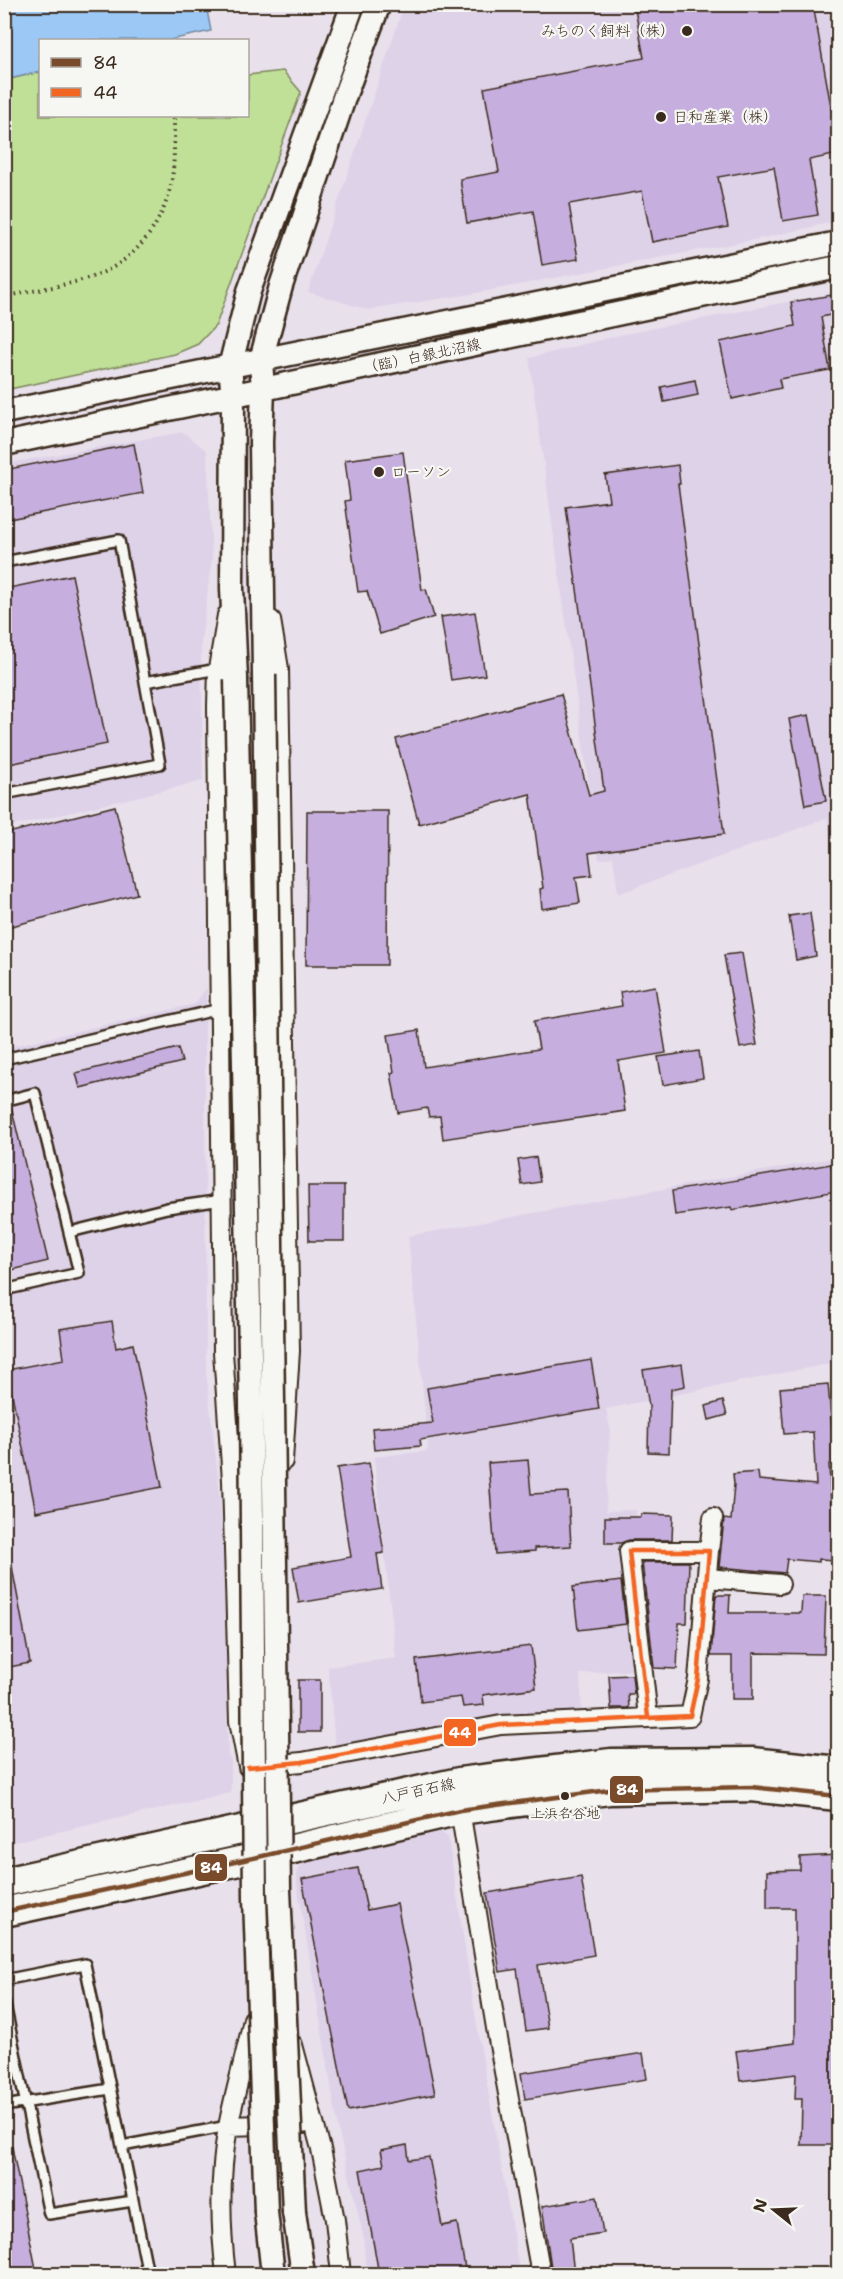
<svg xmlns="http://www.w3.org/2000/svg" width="843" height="2279" font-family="'Shantell Sans','Klee One',sans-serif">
<rect width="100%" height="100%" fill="#e8e1ec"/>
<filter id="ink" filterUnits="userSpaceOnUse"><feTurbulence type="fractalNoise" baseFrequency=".0167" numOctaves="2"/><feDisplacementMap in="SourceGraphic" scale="12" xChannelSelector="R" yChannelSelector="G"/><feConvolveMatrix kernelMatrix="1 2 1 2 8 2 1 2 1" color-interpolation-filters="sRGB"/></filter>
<g filter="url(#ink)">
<path fill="#ded2e8" d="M404,5h434v216l-75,17 -292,56 -103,16 -60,-18z
M838,292v591l-11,-65 -209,76 -5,-37 -14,3 -70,-502 95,-24z
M183,432l24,19 5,107 -11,86 2,137 -198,47 -1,-364z
M207,987l-2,41 1,343 13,115 5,80 4,190 3,4v33l-226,51 -1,-796 191,-44z
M838,1157v205l-232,47 4,19 -4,83 30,-1v37l-17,1 16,122 -55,4 2,41 -81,5 -166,25 -7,-78 68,-9 -22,-201 53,-6 1,-5 -20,-210z
M441,1832l7,5 28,183 44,254h-154l-3,-39 -24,-102 -42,-249v-10l5,-11z"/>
<path fill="#c0e098" stroke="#7e855b" stroke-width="1.5" d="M283,71l18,21 -85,233 -18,19 -23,10 -170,36v-310l35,-8v44h208v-41z"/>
<path fill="#9bc8f5" stroke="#75899f" stroke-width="1.5" d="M4,5h202l5,26 -41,9h-130v32l-35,8z"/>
<path fill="#c6afde" stroke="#3b2a1e" stroke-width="1.5" d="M634,4h179l25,143v7l-29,6 9,55 -35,6 -9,-54 -56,10 10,50 -76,15 -10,-51 -73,13 9,55 -36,6 -9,-54 -66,12 -7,-44 39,-7 -15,-84 160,-30z
M832,295l3,19 -14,3 9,53 -51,9 2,9 -49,11 -12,-57 75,-16 -4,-24z
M695,380l3,15 -34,7 -3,-15z
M134,444l9,49 -139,27v-50z
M403,452l19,138 4,-1 8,28 -54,17 -13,-43 -9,1 -13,-91 5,-1 -5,-40z
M678,465l2,19h-2l46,350 -135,19 3,22 -16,2 4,26 -38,6 -2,-20 3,-1 -13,-94 -111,30 -23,-85 165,-45 28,101 15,-4 -38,-284 43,-6 -4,-26z
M72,575l35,169 -103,21v-176z
M475,612l10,63 -34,5 -10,-63z
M809,715l17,86 -21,4 -16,-86z
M115,806l22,88 -133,34v-94z
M307,811h81l-1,154h-81z
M810,913l6,43 -20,4 -7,-44z
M742,953l15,92 -17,3 -16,-93z
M655,986l11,67 -48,8 7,50 -182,28 -3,-23 -11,1 -2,-9 -29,5 -7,-40 3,-1 -6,-37 31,-5 5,37 115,-18 -5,-28 88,-15 -2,-14z
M178,1048l4,14 -102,26 -4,-15z
M699,1051l4,27 -40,7 -5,-28z
M11,1106l37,155 -44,11v-164z
M536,1157l4,25 -18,3 -4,-25z
M831,1164l5,27 -104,19 -1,-3 -56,8 -3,-24z
M308,1186h36v55h-35z
M112,1321l4,27 17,-4 29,143 -126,25 -29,-142 57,-11 -4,-30z
M591,1360l8,49 -179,31 1,6 -47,4 -2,-22 61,-5 -6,-35z
M682,1364l3,22 -14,3 -2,64 -21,-1 1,-46 -6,-36z
M828,1384l5,56h5v24h-9l2,40h7v56l-19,-1v3l-32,-3 -2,14 -66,-6 5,-48 7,1 3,-36 -1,-10 25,-2 1,8 57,5 -3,-53 -29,2 -4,-46z
M723,1401l4,14 -18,5 -3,-14z
M528,1460l3,34 37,-2 3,54 -36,2v3l-40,3 -7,-91z
M369,1463l15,90 -7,1 5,35 -83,14 -6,-36 58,-10 -14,-89z
M641,1514l32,1 -1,25h-43l-8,3h-16v-26h36z
M642,1562h47l-2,61h-8l-2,46 -23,-1z
M4,1567h8l18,96 -26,5z
M621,1581l5,43 -48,6 -5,-43z
M716,1595h14l-1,18h72l1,-17h24l-2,58 -71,-1v46h-21v-43h-21z
M531,1646l5,42 -53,7 1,10 -21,2 -2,-10 -40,5 -5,-42z
M632,1675l2,19h-6l1,14h-18l-2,-32z
M298,1680h22v52h-22z
M838,1855v290h-37l1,-46h-7l1,-25 -56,7 -4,-30 59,-8v-135h-28v-37l33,-1v-13z
M358,1868l9,42 30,-6 38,190 -87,17 -46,-232z
M581,1877l13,78 -56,10 10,63 -22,3 -9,-62 -17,3 -13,-79z
M643,2053l4,26 -122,20 -4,-26z
M407,2145l2,15 20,-3 13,69 15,-3 9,51h-87l-19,-104 24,-5 -3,-15z
M4,2147h8l25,127h-33z
M597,2197l6,36 -33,5 4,36h-22l-10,-68z"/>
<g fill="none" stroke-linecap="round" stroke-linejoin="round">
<g stroke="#3b2a1e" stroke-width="14">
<path id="service" d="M4,562l115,-22 26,142 73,-13
M4,794l156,-30 -15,-82
M4,1059l216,-50
M4,1101l31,-8 44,180 -75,17
M70,1232l97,-24 55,-8
M4,1980l81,-16 63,310
M4,2000l45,214 84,-13
M4,2106l106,-17
M122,2146l106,-20"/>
</g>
<g stroke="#3b2a1e" stroke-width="22">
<path id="minor" d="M227,615l-9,54 -1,37 6,646 9,128 7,241 8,41
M271,620l8,49 11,682 -7,110
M709,1551l4,-33
M707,1578l73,6
M248,1767l54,-5 199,-37 189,-9 8,-37 11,-128h-80l19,166
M460,1810l36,218 45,246
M293,2045l28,104 14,71 6,54
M228,2126l75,-2
M226,2274c-6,-48 -7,-98 2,-147 7,-36 18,-72 25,-108"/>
</g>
<g stroke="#3b2a1e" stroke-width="27">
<path id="tertiary" d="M4,412l834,-169
M4,444l834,-177
M264,674l-3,-232 2,-52 -2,-30 20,-74 65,-194 33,-88
M236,679l-4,-91 1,-191 -3,-30 19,-76 104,-287
M268,1896l2,43
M266,2212l7,62
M294,2212l9,62"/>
</g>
<g stroke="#3b2a1e" stroke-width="33">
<path id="primary" d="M4,1882l455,-100 152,-19 141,-1 86,9
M4,1912l263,-57 193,-45 149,-20 142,-3 87,9"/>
</g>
<path stroke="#3b2a1e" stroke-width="4" stroke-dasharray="1.5 4.5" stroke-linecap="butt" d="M4,297c30,-7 62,-11 90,-21 40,-14 68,-50 77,-91 4,-22 3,-47 3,-69"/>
<use href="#service" stroke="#f6f6f2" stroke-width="9"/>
<use href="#minor" stroke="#f6f6f2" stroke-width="18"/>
<use href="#tertiary" stroke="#f6f6f2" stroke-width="22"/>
<use href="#primary" stroke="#f6f6f2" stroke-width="28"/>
<g stroke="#3b2a1e" stroke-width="27" stroke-linecap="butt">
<path id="tertiary-bridge" d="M264,674l15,1216 15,322
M236,679l15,723 4,496 11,314"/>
</g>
<use href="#tertiary-bridge" stroke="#f6f6f2" stroke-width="22"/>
<g stroke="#f6f6f2" stroke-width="9">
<path id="bus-1" d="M4,1912l263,-57 193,-45 149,-20 142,-3 87,9"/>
</g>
<g stroke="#f6f6f2" stroke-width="9">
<path id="bus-2" d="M248,1767l54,-5 199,-37 189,-9 8,-37 11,-128h-80l19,166"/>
</g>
<use href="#bus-1" stroke="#7a4b2a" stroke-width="4.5"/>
<use href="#bus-2" stroke="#f26522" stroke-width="4.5"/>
</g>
</g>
<g fill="#3b2a1e" stroke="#f6f6f2" stroke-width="2">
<circle cx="687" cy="31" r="6"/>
<circle cx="661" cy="117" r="6"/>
<circle cx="379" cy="472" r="6"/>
<circle cx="565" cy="1796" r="5"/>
</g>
<g text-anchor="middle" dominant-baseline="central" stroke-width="4.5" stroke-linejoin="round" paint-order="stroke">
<g font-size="14" fill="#3b2a1e" stroke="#f6f6f2">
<text x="565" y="1813">上浜名谷地</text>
</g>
<g font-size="15" fill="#3b2a1e" stroke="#f6f6f2" text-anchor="start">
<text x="675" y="31" text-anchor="end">みちのく飼料（株）</text>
<text x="673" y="117">日和産業（株）</text>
<text x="391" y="472">ローソン</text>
</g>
<g font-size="15" fill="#3b2a1e" stroke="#f6f6f2">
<text transform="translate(422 356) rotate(-12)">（臨）白銀北沼線</text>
<text transform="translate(418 1791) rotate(-12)">八戸百石線</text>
</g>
</g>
<g stroke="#f6f6f2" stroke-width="2">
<rect x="443" y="1718" width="34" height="29" rx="6" fill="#f26522"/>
<rect x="609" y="1775" width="35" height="29" rx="6" fill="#7a4b2a"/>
<rect x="194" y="1853" width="34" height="29" rx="6" fill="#7a4b2a"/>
</g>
<g font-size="16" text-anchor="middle" font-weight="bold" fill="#fff">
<text x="460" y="1738">44</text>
<text x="627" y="1795">84</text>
<text x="211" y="1873">84</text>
</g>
<rect width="843" height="2279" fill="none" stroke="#f6f6f2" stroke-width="24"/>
<rect x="12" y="12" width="819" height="2255" fill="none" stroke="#3b2a1e" stroke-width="2" filter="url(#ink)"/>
<rect x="39" y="39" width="210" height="78" fill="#f6f6f2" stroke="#aba49d" stroke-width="1.5"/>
<rect x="51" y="58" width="30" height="9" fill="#7a4b2a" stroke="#aba49d" stroke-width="1.5"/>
<text x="93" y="69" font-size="18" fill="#3b2a1e">84</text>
<rect x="51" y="88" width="30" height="9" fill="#f26522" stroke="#aba49d" stroke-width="1.5"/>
<text x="93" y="99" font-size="18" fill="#3b2a1e">44</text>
<g transform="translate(774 2210) rotate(288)" stroke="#f6f6f2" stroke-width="4.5" paint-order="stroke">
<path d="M0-4.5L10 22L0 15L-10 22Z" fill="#3b2a1e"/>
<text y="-9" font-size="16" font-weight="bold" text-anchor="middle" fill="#3b2a1e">N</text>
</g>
</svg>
